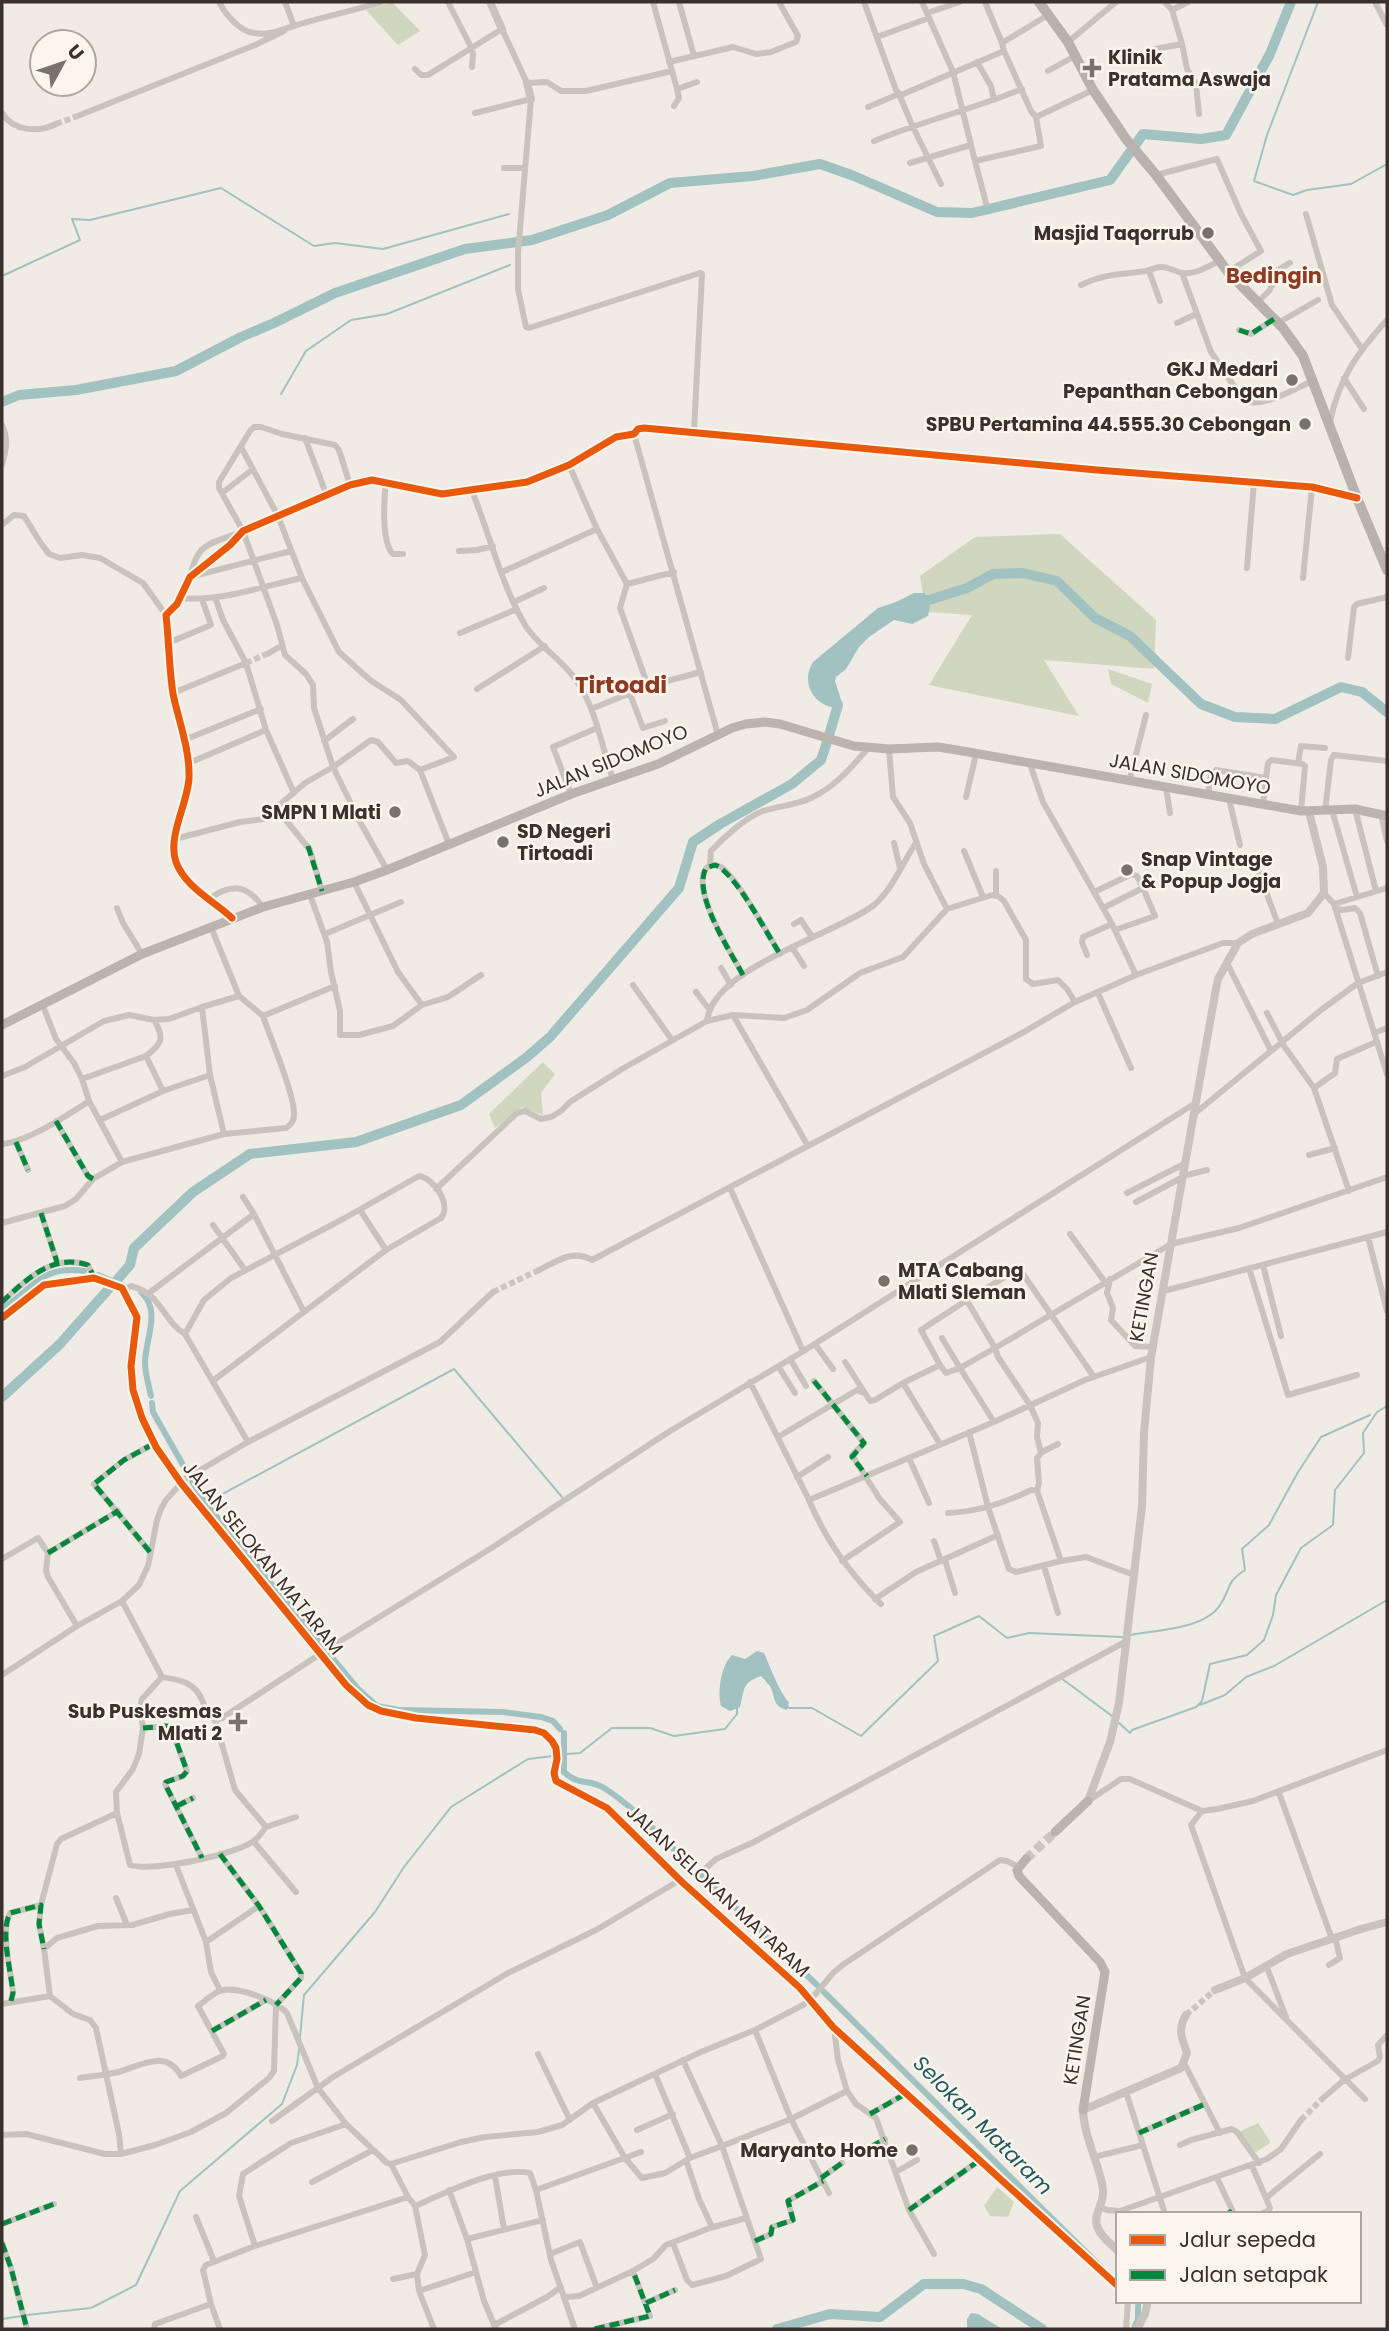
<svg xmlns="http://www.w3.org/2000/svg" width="1389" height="2331" font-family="Poppins,sans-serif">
<rect width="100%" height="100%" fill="#f0ebe5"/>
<path fill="#d1d6bf" d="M392,2l28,29 -22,14 -32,-35z
M1060,534l96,86 -2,49 -110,-9 35,56 -150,-31 43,-70 -46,-3 -6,-36 55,-39z
M1108,669l44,15 -4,19 -37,-19z
M543,1062l12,12 -14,19 2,22 -21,-8 -27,21 -6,-14z
M1258,2123l12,18 -1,3 -13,8 -8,-5 -9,-15z
M997,2187l17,15 -6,15 -18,-1 -6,-10z"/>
<path fill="#a1c2c1" d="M914,593h11l5,13 -2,10 -16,8 -18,-4 -25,17 -10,10 -13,22 -10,8 -1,4 7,22 -2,5c-24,1 -41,-24 -27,-46l65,-54 18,-6z
M757,1651l7,2c6,13 16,41 25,49l-2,8c-15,-4 -11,-12 -17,-24 0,0 -8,-9 -9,-10 -20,7 -16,13 -21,31l-10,4 -9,-5c-4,-13 0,-41 11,-51l13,4z
M971,2313l7,1 24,15h-35v-10z"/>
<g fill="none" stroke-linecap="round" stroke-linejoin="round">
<path stroke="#a1c2c1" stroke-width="2" d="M1318,2l-51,133 -13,46 39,14 14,-5 44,-6 36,-20
M2,276l78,-36 -8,-21 18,1 131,-32 93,58 21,-3 48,6 126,-35
M281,394l25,-43 45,-31 36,-6 123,-49
M206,1503l248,-134 108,128
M1130,1635c27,-5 75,-6 90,-30 12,-17 4,-21 25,-35l-3,-21 27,-24 29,-53 23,-35 49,-22
M1061,1678l51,38
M1200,1705l25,-10 21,-18 28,-11 113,-66
M787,1706l2,2h23l49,28 77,-75 -4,-25 45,-20 28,22 22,-5 93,4
M1118,1722l12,11 2,-3 64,-23 6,-6 8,-37 37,-9 17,-15 9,-25 3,-20 25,-47 32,-23 2,-35 29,-37 -1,-20 14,-21 10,-6
M567,1754l13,-1 32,-25h38l24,8 51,-7 12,-15v-6
M560,1755h1
M300,2037l4,-42 71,-83 29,-45 47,-60 77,-48 25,-3
M27,2315l64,-7 45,-23 44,-94 102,-87 15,-39 2,-16
M2,2319l20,-3"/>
<path stroke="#a1c2c1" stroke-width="6" d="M98,1275l26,11
M141,1292c21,18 4,48 4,71 0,10 4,23 6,33
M2,1309c31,-20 39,-44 82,-38
M152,1403l1,9 34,60
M192,1481l10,18 121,148
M329,1654l29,35 19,17 22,4 104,2 38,5 12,4 7,8
M564,1733v39c15,14 26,7 40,16 31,19 60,53 87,78
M698,1872l119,113
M824,1992l277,275
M1135,2326l3,-7v-16l-2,-2"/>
<path stroke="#a1c2c1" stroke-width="10" d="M2,402l17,-7 57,-5 100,-19 65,-34 33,-14 61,-30 130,-44 67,-9 76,-25 62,-32 83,-7 67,-12 34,12 83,36 35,1 138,-33 33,-46 58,5 25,-4 44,-81 21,-52
M916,604l51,-16 26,-14 30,-1 34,8 38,37 35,18 71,68 34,13 40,2 66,-32 21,5 25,20
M829,735l9,-30 -6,-9
M117,1280l13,-15 4,-17 59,-56 57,-38 106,-12 105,-37 66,-48 23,-20 129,-149 14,-46 27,-18 72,-40 29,-24 6,-18
M2,1397l58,-53 53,-60
M777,2329l53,-15 50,3 44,-33h39l18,5 61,40"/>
<path stroke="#ccc6c0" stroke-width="6" stroke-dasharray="6 3" stroke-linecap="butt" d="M56,124l24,-9
M208,561l22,-16
M246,663l23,-10
M493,1292l46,-22
M1186,2015l29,-25
M1301,2120l21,-21"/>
<path stroke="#ccc6c0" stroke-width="9" stroke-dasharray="9 4.5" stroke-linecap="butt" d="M1026,1859l29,-27"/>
<path stroke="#c9c3be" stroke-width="6" d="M219,2c7,13 20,29 35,31 16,3 29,-4 43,-8 28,-9 57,-14 84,-23
M285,2l9,24
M448,2l23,45 2,7 -1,13
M653,2l24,87 2,9 -5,8
M679,2l15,54
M864,2l32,88 5,5 103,-44 -2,-8 46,-28
M922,2l31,70 22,89 66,-15 -5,-29
M985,2l17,41
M1165,2l7,8 10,34 5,25 9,15 3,30
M1375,2l12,23
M1172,10l16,-8
M927,13l33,-11
M877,37l52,-19
M1068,42l48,-40
M1155,49l27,-5
M1004,51l27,60 5,6 57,-27
M669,62l64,-15 23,7 15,-2 25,-10 2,-6 -19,-34
M977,62l14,24 3,14
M415,69l6,6h7l74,-46 25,54 20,-1 14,9h25l86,-20
M1048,71l27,-15
M677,89l20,-7
M868,107l31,-13 13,31 29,59
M2,113c11,18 36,20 54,11
M475,113l56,-14 -13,154v36l8,38 3,1 171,-55 2,1 -8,157 403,39 215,17 45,11
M80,115l175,-70 29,-14
M874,141c49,-20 99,-32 148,-52
M975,161l11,42
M910,163l61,-18
M504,168h20
M1156,175l61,-16 24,55 20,37 -33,21
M1306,214l26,91 30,44
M1149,271l11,30
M1182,273l29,79 33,49c21,7 49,-12 69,-20
M1271,274l19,-11
M1081,285c26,-12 38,-10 65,-14 5,-1 10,-4 15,-4 8,0 15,5 22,6 12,2 26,-7 36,-12
M1257,303l12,-12 5,-9 -6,-15
M1177,323l19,-9
M1278,323l40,-23
M1239,330l12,4 23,-15
M1344,378l20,31
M1330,422c9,-44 28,-70 57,-102
M2,425c7,15 4,25 0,40
M305,438l22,58
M241,447l37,69 24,62 37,74 31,28 31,20 53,57 -34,13
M569,465l28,64 30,55 -7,24 28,78
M386,482c-2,17 -5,60 7,72h10
M472,491c18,44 29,93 53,134 13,21 37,34 51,55 20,28 26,67 37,100
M222,493l31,-24
M2,525l12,-10 10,1 16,26 9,12 11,4 22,-3 18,3 43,25 23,32
M238,533c-30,12 -40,9 -48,44l101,-26
M230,545l13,-14 119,-50 10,-1 70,14 85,-12 42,-17 47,-28 18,-3 84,301
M459,551l18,-1 16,-4
M208,561l-18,16 -13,27 -11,11c3,26 3,53 7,79 6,28 17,56 16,84 -1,25 -22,59 -13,84 9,25 38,39 56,56
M1247,568l7,-86
M502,572l95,-43
M1303,578l9,-91
M627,584l47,-12
M215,597l8,23 23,43
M180,598c40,4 83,-12 122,-20
M514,602l30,-14
M460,633l57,-24
M168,643l43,-18 -9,-26
M269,653l12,-7
M1348,658l6,-51 3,-3 30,-7
M477,689l68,-43
M173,693l73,-30 20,67
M630,694l13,34 22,-7
M591,709l57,-23 53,-14
M184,740l77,-31
M324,741l29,-22
M889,749l4,48 17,26 14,41 23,45 45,-14 6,1 6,5 22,39v39l7,5 25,-4 9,9 8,13
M189,763l77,-33 28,63
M1298,763l3,-17 24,2
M1030,764l13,38 69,122 24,51
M1266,778l2,-15 4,-3 31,4 2,2 -4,45
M1129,782l17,-67
M1166,788l4,25
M571,794l-18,-47 44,-19
M1208,795l3,-20 5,-5 50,8 -3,27
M966,797l10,-43
M1229,799l11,46
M277,809l33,41 12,41
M1355,809l21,82
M1332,810l25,87
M1325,811l6,-51 3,-5 53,6
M1381,814l6,27
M175,839l65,-17 23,-3 42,-36 28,-16 -19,-59 -1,-23 -7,-11 -21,-19 -8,-30 -34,-94 -24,-43v-6l31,-51 4,-4h7l21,7 53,11 4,5 11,35
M894,843l6,25
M964,851l19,46
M1254,859l24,65
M710,865c6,0 6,-1 11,2 16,10 47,68 59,87
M387,870l-27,-48 -27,-55 38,-27 7,2 18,21 12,-2 12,9 29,74
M354,882l44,90 24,33
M1094,892l38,-18 5,2 6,12
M1324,893l10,11 53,170
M310,895l17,47 4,30 9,39v24h19l34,-9 29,-21 26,-8 33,-22
M996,896v-25
M210,898c23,-15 37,-13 53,9
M1334,904l53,-16
M117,908l6,15 19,31
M1103,908l40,-20 12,28 -40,14
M1335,908l7,2 13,-2 5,5 18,63
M794,924l7,-4 11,17
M211,927l28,69 24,20
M325,934l76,-32
M792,947l12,19
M1087,955l-5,-13 1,-5 29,-13
M1227,963l43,86
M721,968l10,17
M743,975c-10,-19 -59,-95 -33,-110l1,-14c12,-13 35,-34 52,-40 16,-5 33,-6 48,-13 24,-11 41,-31 58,-51
M633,985l39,55
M696,992l13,17
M1098,993l33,75
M1267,1013l17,33 30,42 35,103
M733,1015l75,131
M707,1021l26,-6 51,3 23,-8 53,-37 43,-16 44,-48
M1374,1033l13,-5
M146,1056c16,-12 19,-18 8,-36
M2,1076l23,-9 79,-46 25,-6 25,5 15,-1 33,-12
M82,1079l64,-23 17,35 47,-16
M1314,1088l21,-15 2,-14 39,-17
M89,1101l33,61
M1193,1115l128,-105 37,-27 29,-11
M100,1120l63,-29
M56,1121l32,55 5,3
M224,1134l-14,-59 -8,-68 37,-11
M16,1142l12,28
M2,1144c27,-3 64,-28 87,-43l-7,-22 -8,-16 -18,-24 -13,-33
M1309,1155l26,-7
M1183,1176l24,-6
M730,1188l73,163
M436,1189l81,-76 8,-2 16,8 10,-2 10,-6 9,-9 52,-33 85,-48c6,-54 128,-86 167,-116 19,-16 28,-42 42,-62
M1127,1193l59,-30
M243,1197l11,17
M1136,1202l47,-25
M360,1210l26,40
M41,1213l16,49
M2,1223l63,-17 11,-7 17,-20 29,-17 102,-28 62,-6c4,-3 8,-6 8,-13 1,-20 -24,-78 -31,-99l72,-30
M213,1225l32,45
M1070,1234l35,48
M1368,1237l19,74
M1263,1265l18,71
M1249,1268l39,127 69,-20
M539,1270c18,-9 34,-21 53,-10l430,-227 53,-31 61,-27 87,-32h15
M1110,1279l-3,14 6,15 -2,12 24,26 19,1
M124,1290l7,-4c31,8 31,34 54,48l63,108
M1164,1291l223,-59
M149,1293l105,-79 50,98
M963,1294l32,54 -35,20 34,54
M2,1302c24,-22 50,-49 86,-37l4,8 -2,5
M2,1318l42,-33 50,-7 28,10 15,29 -6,49 2,24 9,28 14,29 25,36 165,202 22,20 13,6 35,7 119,12 9,3 8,8 4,7 1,11 -3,14 2,8 51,27 75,74 118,106 33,39 285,259
M185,1334l19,-34 27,-22 112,-59 76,-43c15,2 33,29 22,42l-55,32 -172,130
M815,1344l18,25
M792,1362l14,24
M845,1362l25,39 5,-1 28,-17
M940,1365l-19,-35 46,-30 51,-31 3,2 73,106
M780,1369l15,24
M814,1381l50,62 -12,12 27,43 21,24 -58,39
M750,1382l59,118
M778,1437l79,-47 7,3
M940,1444l-37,-61 37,-18 6,8 14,-5 -18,-30
M1041,1453l-4,-16 1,-14 -8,-18 -32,-48 -3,-9 176,-104 68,-16 148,-51
M909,1458l20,45
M797,1477l31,-20
M1037,1491l2,-8 -2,-25 5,-6 16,-8
M948,1513c30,-1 57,-10 83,-23l6,1 24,70 -45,11 -7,-3 -21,-62 -19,-75
M934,1541l7,20
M150,1552l-56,-68 30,-24 31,-17
M48,1553l70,-42
M2,1559l36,-21 10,15 -2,17 2,7 29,49
M945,1560l10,33
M1061,1561l25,-4 48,18
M1044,1566l14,47
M875,1599l41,-27 82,-37
M122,1601l40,76 -20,22 -2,9 3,20 -4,26 -6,15 -17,23 1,21 13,52c22,7 107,-10 125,-25 4,-3 7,-8 11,-13l-31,-37 -20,-70c-7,-4 -9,-10 -12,-18 -8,-20 -22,-22 -41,-25
M881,1604c-32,-31 -55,-63 -72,-104l185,-78 91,-42 66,-23
M2,1675l75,-49 45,-25 17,-16 9,-19 9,-46 4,-11 5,-9 19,-21 63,-37 192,-100 53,-50
M215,1720l7,-2 115,-75 153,-94 180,-118 132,-79 392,-248
M143,1728l25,-2 4,4 15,41 -4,5 -17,6 -1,2 37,74
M1279,1793l53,146
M1088,1801l33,-22h9l72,32 15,-2 36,-8 134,-51
M177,1806l16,-8
M1202,1811l-11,14 54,153 120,121
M266,1827l30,-10
M254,1842l42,50
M176,1865l30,77 5,30 9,18
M705,1869l11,-10 38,-17 371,-200
M116,1898l11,27
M206,1942l53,-36
M44,1949l-5,-25 2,-19 16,-61 4,-5 56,-26
M1266,1965l20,52
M1329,1965l11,-7 -5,-21
M11,2001l2,-8c-2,-22 -13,-61 -3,-80l31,-8
M2,2004l48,-8
M834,2028l4,32 9,31
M755,2030l36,89 56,-28 9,13 20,14 33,92 25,44
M212,2031l54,-31
M538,2054l32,66
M1184,2063l36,70
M655,2074l35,84
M80,2078c13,-2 26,-3 38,-6 23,-6 48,-24 63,4l42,-20 1,-2 -26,-48c7,-5 17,-15 25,-16 17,-3 53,11 64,23l31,75 28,36 41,39 4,1 70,-22 24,-5 53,-5 24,-7 31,-22 108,-51 54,-22 48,-25 10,-8 20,-24 11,-9 156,-104 7,1 12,6
M1126,2092l39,122
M1322,2099l22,-19 34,-19 2,-4 -2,-12 9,-10
M593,2103l32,55 17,20 23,-5 25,-15 32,-12 -39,-86
M870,2114l37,-21
M272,2121l61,-44 175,-104 88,-43 84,-50
M637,2130l36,-16
M1139,2133l66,-29
M2,2135l24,-1 79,20h16l34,-9 36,-13 35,-19 43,-35 5,-7 2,-66 25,-27v-5l-42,-67 -39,-52
M1180,2145l11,-5 41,-11 5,3 22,31
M871,2147l14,-8
M121,2154l-2,-20 -23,-106 -6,-8 -17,-6 -23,-18 -6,-47 13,-11 41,-12 34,-1 38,-11 23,-4
M1094,2157l49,-12
M686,2160l13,39 13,28
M1252,2166l14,32
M896,2172l21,-12
M495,2176l9,53
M821,2178l21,-15
M1217,2178l17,36
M312,2182l61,-32
M449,2190l18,49 76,-19
M536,2190l15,70 24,69
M408,2197l7,9 10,49 -8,19 2,17 15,38
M415,2206c30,-13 82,-40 115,-33l6,17 105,-38
M1100,2207l7,3 13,1 147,-52 14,-10 20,-29
M909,2210l71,-50
M1260,2214l8,-3 2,-3 -4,-10 54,-44
M196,2217l18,44
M2,2224l52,-20
M467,2239l17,62 12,28
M755,2241l16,-7 1,-7 21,-7 -5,-19 35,-20
M2,2243l9,25 16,61
M673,2243l14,37 5,5 34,-9 35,-17 -39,-113 69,-27 38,74
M255,2246l-16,-50 4,-22 48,-31 55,-19
M550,2254l30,-12 17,46
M393,2279l24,-5
M419,2291l57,-19
M565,2297l14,-1 54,-25 20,-12 13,-14 44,-17 36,-10
M646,2303l29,-13
M211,2304l9,25
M494,2325l53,-28 14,-10
M154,2329l1,-5 56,-20 -8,-34 3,-5 49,-19 153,-49 -17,-33
M595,2329l55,-13 -17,-45
M1126,2329l2,-28"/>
<path stroke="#c9c3be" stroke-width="8" d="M490,2l12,27
M527,83l4,16
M634,434l4,-5 6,-1 50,3
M1088,1801l22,-59 9,-39 23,-197 2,-73 7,-76 64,-363 3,-15 20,-36 14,-9 56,-21 16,-20 -1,-26 -14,-55
M1215,1990l30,-12 42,-24 74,-25 26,-7
M1118,2251c-7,-7 -18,-15 -21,-25 -4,-13 8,-23 6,-37 -4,-27 -19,-51 -20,-79l98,-42 6,-15c-5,-15 -10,-23 -1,-38
M1137,2329l8,-15 3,-13"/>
<path stroke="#bab3ae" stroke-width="9" d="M2,1025l140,-71 121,-47 91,-25 33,-12 187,-77 84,-29 74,-36 14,-4 19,-2 15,2 74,22 35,3 49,-2 19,3 344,61 54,-2 32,7
M1055,1832l33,-31
M1026,1859l-9,11 2,6 81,86 5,10 -22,138"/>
<path stroke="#b8b1ad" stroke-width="10" d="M1039,2l29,40 25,48 33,49 30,36 72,97 55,56 20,28 54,142 30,72"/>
<path stroke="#00873e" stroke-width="5" stroke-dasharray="10 5" stroke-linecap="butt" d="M1239,330l12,4 23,-15
M308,846l14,45
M743,975c-13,-24 -51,-81 -37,-107l9,-3c20,7 52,69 65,89
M56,1121l32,55 5,3
M16,1142l12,28
M41,1213l16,49
M2,1302c24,-22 50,-49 86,-37l4,8 -2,5
M814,1381l50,62 -12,14 15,19
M150,1552l-56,-68 30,-24 31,-17
M48,1553l70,-42
M143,1728l25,-2 4,4 15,41 -4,5 -17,6 -1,2 37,74
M177,1806l16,-8
M220,1854l39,52 42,67v5l-25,27
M11,2001l2,-8c-2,-22 -13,-61 -3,-80l31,-8 -2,19 5,25
M212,2031l54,-31
M870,2114l37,-21
M1139,2133l66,-29
M871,2147l14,-8
M821,2178l21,-15
M909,2210l71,-50
M1227,2214l5,-3
M2,2224l52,-20
M755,2241l16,-7 1,-7 21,-7 -5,-19 35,-20
M2,2243l9,25 16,61
M646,2303l29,-13
M595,2329l55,-13 -17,-45"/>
<g stroke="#fbf5ee" stroke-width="11">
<path id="cycleway" d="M232,918c-18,-17 -47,-31 -56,-56 -9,-25 12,-59 13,-84 1,-28 -10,-56 -16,-84 -4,-26 -4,-53 -7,-79l11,-11 13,-27 40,-32 13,-14 107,-46 22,-5 70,14 85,-12 42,-17 47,-28 18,-3 4,-5 6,-1 453,42 215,17 45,11
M2,1318l42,-33 50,-7 28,10 15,29 -6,49 2,24 9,28 14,29 25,36 165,202 22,20 13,6 35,7 119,12 9,3 8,8 4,7 1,11 -3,14 2,8 51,27 75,74 118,106 33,39 285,259"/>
</g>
<use href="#cycleway" stroke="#e8590c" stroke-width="7"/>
</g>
<g fill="#7a716c" stroke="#fbf5ee" stroke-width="2.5">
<path d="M1088.5 57.5h7v7h7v7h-7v7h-7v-7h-7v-7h7z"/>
<circle cx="1208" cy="233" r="7"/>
<circle cx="1292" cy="380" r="7"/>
<circle cx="1305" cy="424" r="7"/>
<circle cx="395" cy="812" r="7"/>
<circle cx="503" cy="842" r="7"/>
<circle cx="1127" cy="870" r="7"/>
<circle cx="884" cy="1281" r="7"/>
<path d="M234.5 1711.5h7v7h7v7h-7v7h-7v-7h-7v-7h7z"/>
<circle cx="912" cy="2150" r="7"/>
</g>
<g text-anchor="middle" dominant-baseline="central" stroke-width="5" stroke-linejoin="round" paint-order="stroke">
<g font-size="19" font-weight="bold" fill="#3b302b" stroke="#fbf5ee" text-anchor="end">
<text x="1108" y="57" text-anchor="start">Klinik<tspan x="1108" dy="22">Pratama Aswaja</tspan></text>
<text x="1194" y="233">Masjid Taqorrub</text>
<text x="1278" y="369">GKJ Medari<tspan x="1278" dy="22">Pepanthan Cebongan</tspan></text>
<text x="1291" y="424">SPBU Pertamina 44.555.30 Cebongan</text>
<text x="381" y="812">SMPN 1 Mlati</text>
<text x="517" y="831" text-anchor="start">SD Negeri<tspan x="517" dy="22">Tirtoadi</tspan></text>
<text x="1141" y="859" text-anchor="start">Snap Vintage<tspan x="1141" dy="22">&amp; Popup Jogja</tspan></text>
<text x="898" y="1270" text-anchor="start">MTA Cabang<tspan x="898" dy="22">Mlati Sleman</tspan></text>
<text x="222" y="1711">Sub Puskesmas<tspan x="222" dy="22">Mlati 2</tspan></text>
<text x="898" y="2150">Maryanto Home</text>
</g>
<g font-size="19" fill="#3b302b" stroke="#fbf5ee">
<text transform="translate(611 761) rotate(-22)">JALAN SIDOMOYO</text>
<text transform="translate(1190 774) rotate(10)">JALAN SIDOMOYO</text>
<text transform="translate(1144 1297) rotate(-80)">KETINGAN</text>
<text transform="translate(263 1558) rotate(51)">JALAN SELOKAN MATARAM</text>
<text transform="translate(718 1891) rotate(43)">JALAN SELOKAN MATARAM</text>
<text transform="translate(1077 2040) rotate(-81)">KETINGAN</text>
</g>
<g font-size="21" font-weight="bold" fill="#8c3b22" stroke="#fbf5ee">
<text x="1274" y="275">Bedingin</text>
</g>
<g font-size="21" font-style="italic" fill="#1f5a5e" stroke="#fbf5ee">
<text transform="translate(983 2125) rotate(45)">Selokan Mataram</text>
</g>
<g font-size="23" font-weight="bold" fill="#8c3b22" stroke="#fbf5ee">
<text x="621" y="685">Tirtoadi</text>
</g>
</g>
<rect width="1389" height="2331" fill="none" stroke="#3b302b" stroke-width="7"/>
<rect x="1116" y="2212" width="245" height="91" fill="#fbf5ee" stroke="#aea6a0" stroke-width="2"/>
<rect x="1130" y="2235" width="35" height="10" fill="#e8590c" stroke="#aea6a0" stroke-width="2"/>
<text x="1179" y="2247" font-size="21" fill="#3b302b">Jalur sepeda</text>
<rect x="1130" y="2270" width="35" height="10" fill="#00873e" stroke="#aea6a0" stroke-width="2"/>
<text x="1179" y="2282" font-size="21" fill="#3b302b">Jalan setapak</text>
<g transform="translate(63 63) rotate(50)"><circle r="33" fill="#fbf5ee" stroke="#aea6a0" stroke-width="2"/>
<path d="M0-5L12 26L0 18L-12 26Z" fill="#7a716c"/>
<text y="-10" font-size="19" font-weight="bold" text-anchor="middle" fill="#3b302b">U</text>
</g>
</svg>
